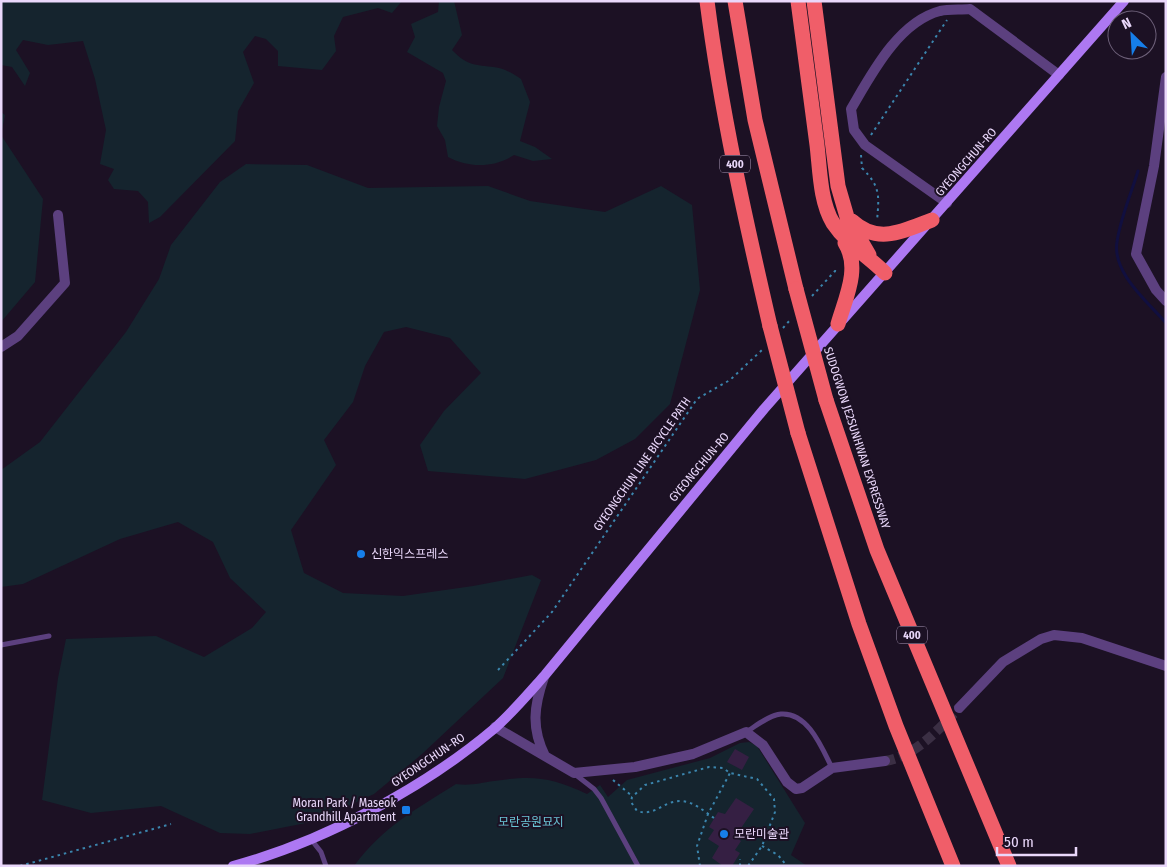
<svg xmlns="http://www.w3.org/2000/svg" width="1167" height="867" font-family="'Fira Sans Condensed','Noto Sans KR',sans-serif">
<rect width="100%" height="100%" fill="#1c1124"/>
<path fill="#15242e" d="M1,1h401l-10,12 -14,-5 -35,9 -9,19 2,15 -14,19 -44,-4v-15l-12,-12 -11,-3 -12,16 11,31 -16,28 -3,30 -75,76 -11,6 -1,-21 -10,-11 -24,-2 -6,-9 6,-11 -14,-5 6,-34 -11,-51 -12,-38 -35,4 -25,-5 -7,10 14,23 -5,13 -13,-19 -11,-2z
M439,1h15l8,34 -10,15c17,18 25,14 47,18 8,2 16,7 22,11l9,23 -10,39 15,6 17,12 -19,2 -19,-6c-19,13 -46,13 -66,2l-3,-17 -8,-14 2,-19 7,-26 -3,-8 -36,-21 8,-15 -4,-13 27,-12z
M1,112l4,3 -4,20 42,64 -8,83 -34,40z
M246,164l61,1 61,23 120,-2 42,15 75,11 56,-26 31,19 8,85 -30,114 -35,35 -39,21 -71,19 -97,-8 -8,-26 24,-34 37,-38 -31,-35 -44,-11 -22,5 -19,34 -12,36 -29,38 12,25 -45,65 13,43 39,20 60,3 70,-10 59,-11 9,5 -38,98 -81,76 -48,40 -58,27 -66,13 -30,-1 -59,-27 -70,7 -49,-13 16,-122 8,-39 90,-3 48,21 48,-29 14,-16 -36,-34 -17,-36 -35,-20 -58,17 -97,45 -22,3v-117l39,-28 86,-110 33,-53 12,-34 49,-63z
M749,742l8,4 48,77 -14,32 16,11h-453c30,-40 61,-56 102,-82 14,2 24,-1 38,-3 39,-6 57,-4 93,13l13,-9 8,12 19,-17 83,-22 30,-15z"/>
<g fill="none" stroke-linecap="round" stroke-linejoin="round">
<path stroke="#110f3f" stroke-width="3" d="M1138,171c-7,23 -18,48 -21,71 -5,31 31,60 49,81"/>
</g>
<path fill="#351f43" d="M735,749l14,8 -7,13 -15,-8z
M736,798l18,11 -19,28 6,4 -6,9 5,3 -8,13h-9l-11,-8 7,-12 -11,-7 6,-9 -5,-3 9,-15 7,2z"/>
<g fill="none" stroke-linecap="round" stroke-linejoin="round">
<path stroke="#3b2f44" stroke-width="10" stroke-dasharray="10 5" stroke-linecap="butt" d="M885,761c31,-5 54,-32 74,-53"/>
<path stroke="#3b85ad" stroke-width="2" stroke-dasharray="2.5 4" stroke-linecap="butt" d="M871,135l76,-115
M861,155l1,13c19,19 17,28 15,53
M812,296l23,-25 4,1
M783,328l7,-8
M498,670l54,-58 145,-213 33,-19 33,-31
M613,780l19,16
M714,818c-10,-7 -20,-16 -32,-17 -18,-1 -27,16 -45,10l-6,-9 1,-5 13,-12 64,-18 14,1 7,5 27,6 17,20 1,13 -13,34 -14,20
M762,846l16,9 9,11
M20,866l151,-42
M700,866l-3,-20 11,-32 22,-41
M740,866v-7"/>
<path stroke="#5c407f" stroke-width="5" d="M1,645l48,-9
M746,732c10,-6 23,-17 35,-18 27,-2 41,34 51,54
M576,775l18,14 7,9 37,68
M310,838l11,14 5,14"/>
<path stroke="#5c407f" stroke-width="10" d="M1166,77l-12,89 -18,88 20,36 10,11
M947,203l-82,-58 -11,-15 -3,-21c20,-34 47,-87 89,-98 9,-2 21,-1 30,-2l89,66
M1,347l17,-11 47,-53 -7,-68
M544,677c-10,29 -13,51 1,79
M959,708l44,-46 38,-23 13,-4 28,3 84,28
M495,727l79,46 61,-6 58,-13 53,-22 17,13 24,37 9,7 6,-1 30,-20 53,-7"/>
<path stroke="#ad78f2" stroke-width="10" d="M233,866c90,-24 191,-78 262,-138 18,-16 34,-35 50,-53l219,-266 360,-408"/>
<path stroke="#f05e69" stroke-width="15" d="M707,1c14,110 38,217 63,325
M735,1l20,119 41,169
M798,1c6,48 13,96 19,144 3,25 3,57 16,78 14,21 35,33 52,50
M814,1l24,185 9,31 22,38
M852,221c26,24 51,10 80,-1
M838,324c7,-25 23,-56 7,-81
M826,400l51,150 132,316
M798,433l61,191 37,102 57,140"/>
<path stroke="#f05e69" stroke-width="15" d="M796,289l30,111
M770,326l28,107"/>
</g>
<g fill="#167ee9" stroke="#1c1124" stroke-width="2">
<circle cx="361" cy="554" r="5"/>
<rect x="401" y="805" width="10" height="10" rx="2.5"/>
<circle cx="724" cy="834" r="5"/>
</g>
<g text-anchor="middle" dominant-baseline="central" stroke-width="4" stroke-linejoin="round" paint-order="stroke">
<g fill="#1c1124" stroke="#ac9cba" stroke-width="1">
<rect x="720" y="155.5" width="30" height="17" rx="4"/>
<rect x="897" y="626.5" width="30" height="17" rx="4"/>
</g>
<g font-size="11" font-weight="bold" fill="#ead8fb">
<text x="735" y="164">400</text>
<text x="912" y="635">400</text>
</g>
<g font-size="12" fill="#ead8fb" stroke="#1c1124">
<text transform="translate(966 162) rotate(-49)">GYEONGCHUN-RO</text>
<text transform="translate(857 438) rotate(72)">SUDOGWON JE2SUNHWAN EXPRESSWAY</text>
<text transform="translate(642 464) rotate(-55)">GYEONGCHUN LINE BICYCLE PATH</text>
<text transform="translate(699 467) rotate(-50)">GYEONGCHUN-RO</text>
<text transform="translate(428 760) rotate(-34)">GYEONGCHUN-RO</text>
</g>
<g font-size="12" fill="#ead8fb" stroke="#1c1124" text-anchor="start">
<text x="371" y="554">신한익스프레스</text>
<text x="396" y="803" text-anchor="end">Moran Park / Maseok<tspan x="396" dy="14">Grandhill Apartment</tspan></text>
<text x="734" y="834">모란미술관</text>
</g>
<g font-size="12" fill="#6ac4d5" stroke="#1c1124">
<text x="531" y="822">모란공원묘지</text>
</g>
</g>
<rect width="1167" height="867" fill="none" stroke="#ead8fb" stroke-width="5"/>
<g transform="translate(1132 35) rotate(335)"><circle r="24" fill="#1c1124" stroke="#6e617a"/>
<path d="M0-4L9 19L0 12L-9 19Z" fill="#167ee9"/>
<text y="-8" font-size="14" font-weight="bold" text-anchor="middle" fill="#ead8fb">N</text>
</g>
<path d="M997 847v8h79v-8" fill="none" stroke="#ead8fb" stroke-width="2.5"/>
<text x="1004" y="847" font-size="15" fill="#ead8fb" stroke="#1c1124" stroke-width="4" paint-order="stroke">50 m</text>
</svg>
